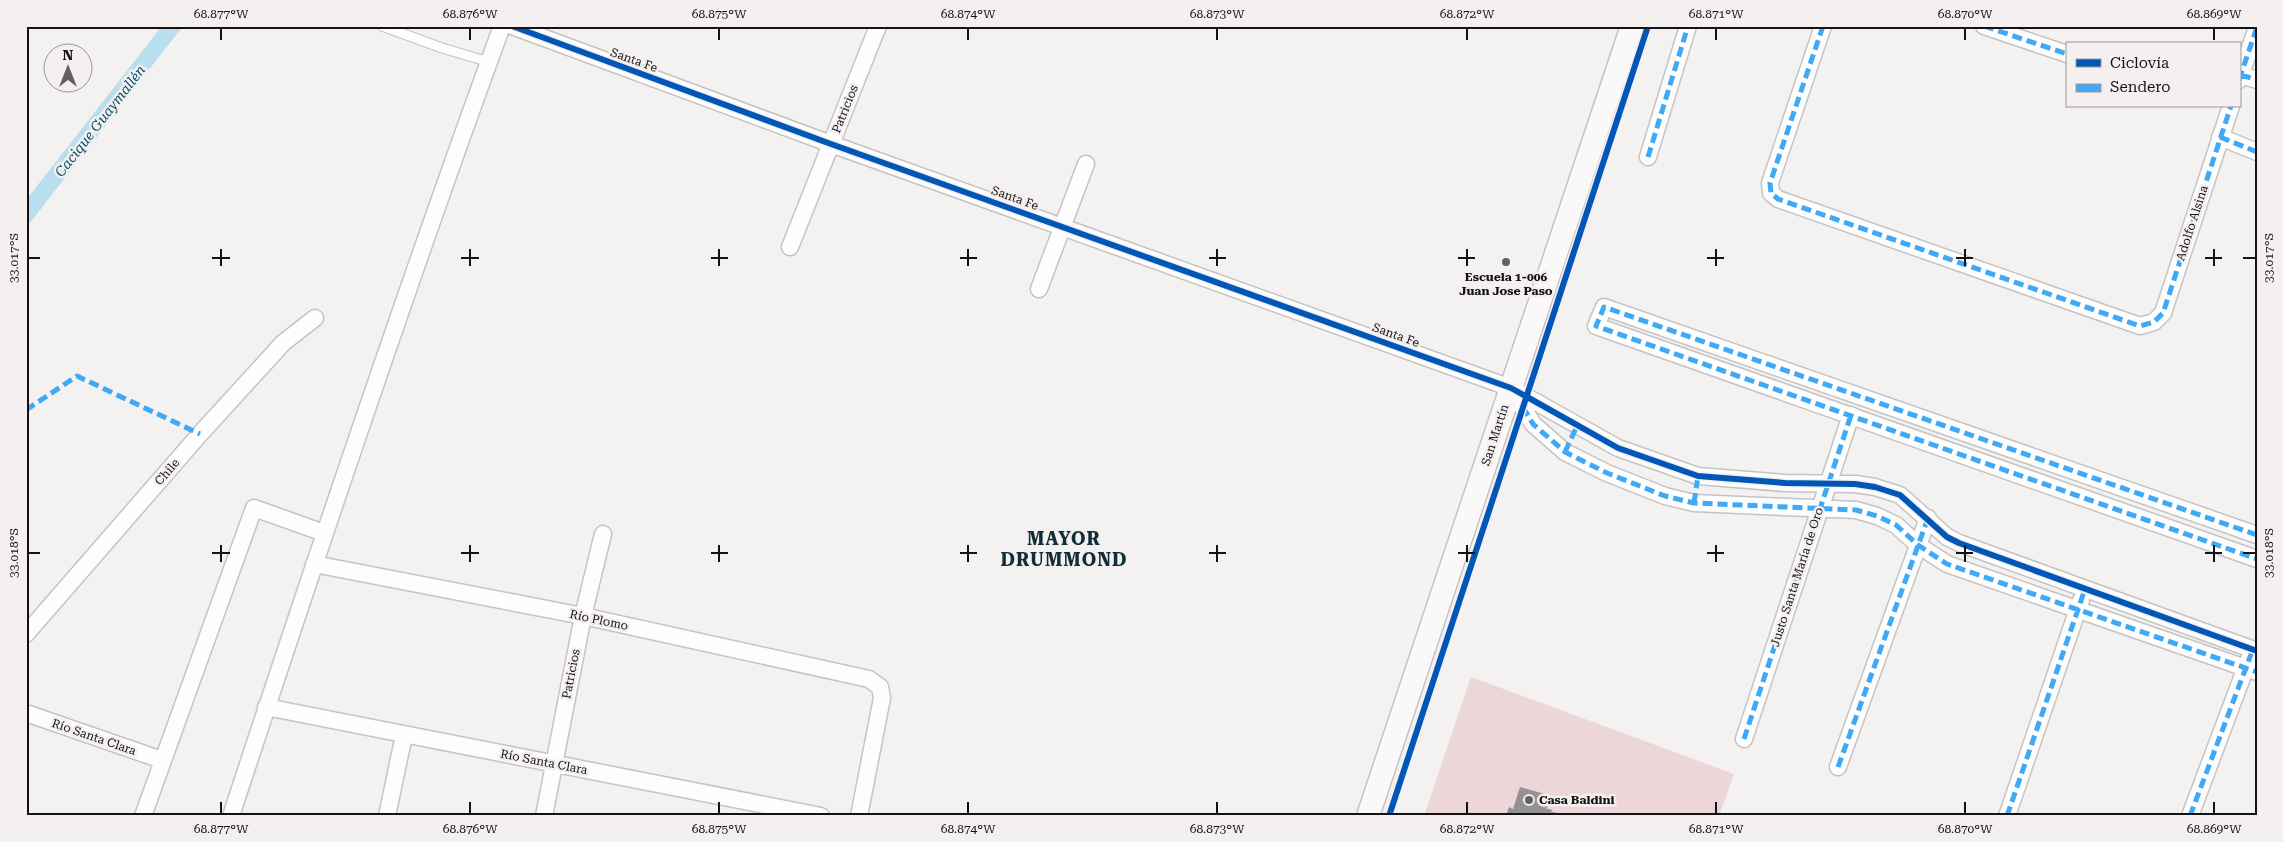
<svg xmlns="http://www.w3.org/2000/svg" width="2283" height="842" font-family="'Roboto Serif',serif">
<defs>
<filter id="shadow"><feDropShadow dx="5.5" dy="3" stdDeviation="0" flood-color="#0004"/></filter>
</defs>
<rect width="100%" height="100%" fill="#f4f1f1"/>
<path fill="#edd6d9" d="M1471,677l263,97 -15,42h-295z"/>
<path fill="#b9dfee" d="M162,26h21l-157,202v-28z"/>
<path fill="#939191" filter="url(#shadow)" d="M1520,787l25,7 -4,13 11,3 -2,6h-44l3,-9 4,2z"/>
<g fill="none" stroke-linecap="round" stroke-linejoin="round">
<g stroke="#c5c3c3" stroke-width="11">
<path id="lane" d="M382,26l60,22 47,14"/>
</g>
<g stroke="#c5c3c3" stroke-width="19">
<path id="street" d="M512,26l319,118 680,244 107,60 80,28 87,7 70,1 20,3 25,8 47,42 12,6 298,108
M1823,26l-53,157 1,10 7,6 362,127 14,-4 9,-9 68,-207
M1984,26l83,28
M2241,75l16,5
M2239,80l18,-53
M2220,137l37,15
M1648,157l40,-131
M790,247l88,-221
M1039,289l47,-125
M1512,390l21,34 32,28 42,21 58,23 29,7 162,7 21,6 19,9 22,20 29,19 310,108
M2257,535l-653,-228 -8,19 661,233
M314,564l269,52 286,63 11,8 2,11 -23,118
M26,634l174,-200 83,-91 32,-25
M266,707l555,109
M26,713l136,47
M1744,739l107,-324
M1838,767l90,-249
M143,816l111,-308 70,25
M231,816c87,-265 175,-528 271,-790
M387,816l17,-81
M544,816l39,-200 20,-82
M2007,816l74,-216
M2190,816l59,-157"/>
</g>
<g stroke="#c5c3c3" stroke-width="25">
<path id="secondary" d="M1368,816l264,-790"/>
</g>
<use href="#lane" stroke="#fdfdfd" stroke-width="9"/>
<use href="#street" stroke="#fdfdfd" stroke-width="16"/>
<use href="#secondary" stroke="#fbf8f9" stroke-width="22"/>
<path stroke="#3fa9f5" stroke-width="5" stroke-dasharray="10 5" stroke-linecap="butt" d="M1823,26l-53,157 1,10 7,6 362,127 14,-4 9,-9 68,-207
M1984,26l83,28
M2241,75l16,5
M2239,80l18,-53
M2220,137l37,15
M1648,157l40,-131
M1523,407l10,17 32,28 42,21 58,23 29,7 162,7 21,6 19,9 22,20 29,19 310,108
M26,410l51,-34 123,58
M1565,452l12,-26
M1694,503l4,-27
M2257,535l-653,-228 -8,19 661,233
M1744,739l107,-324
M1838,767l90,-249
M2007,816l78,-227
M2190,816l63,-167"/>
<g stroke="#f5f0f0" stroke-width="9">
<path id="cycleway" d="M512,26l319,118 680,244 107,60 80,28 87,7 70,1 20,3 25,8 47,42 12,6 298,108
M1389,816l259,-790"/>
</g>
<use href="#cycleway" stroke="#0057b8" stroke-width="6"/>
</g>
<path fill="none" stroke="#141212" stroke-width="2" d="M221,28v12M470,28v12M719,28v12M968,28v12M1217,28v12M1467,28v12M1716,28v12M1965,28v12M2214,28v12M221,249v17M470,249v17M719,249v17M968,249v17M1217,249v17M1467,249v17M1716,249v17M1965,249v17M2214,249v17M28,258h12M212,258h18M461,258h18M711,258h17M960,258h17M1209,258h17M1458,258h17M1707,258h17M1956,258h17M2205,258h17M2243,258h13M221,545v17M470,545v17M719,545v17M968,545v17M1217,545v17M1467,545v17M1716,545v17M1965,545v17M2214,545v17M28,553h12M212,553h18M461,553h18M711,553h17M960,553h17M1209,553h17M1458,553h17M1707,553h17M1956,553h17M2205,553h17M2243,553h13M221,802v12M470,802v12M719,802v12M968,802v12M1217,802v12M1467,802v12M1716,802v12M1965,802v12M2214,802v12"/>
<g fill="#626060" stroke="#f5f0f0" stroke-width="2">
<circle cx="1506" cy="262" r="5"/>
<circle cx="1529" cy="800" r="5"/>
</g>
<g text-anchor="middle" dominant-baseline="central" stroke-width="5" stroke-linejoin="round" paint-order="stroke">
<g font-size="12" fill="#141212" stroke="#f5f0f0">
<text transform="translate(634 60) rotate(20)">Santa Fe</text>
<text transform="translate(845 109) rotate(-68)">Patricios</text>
<text transform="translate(1015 198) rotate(20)">Santa Fe</text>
<text transform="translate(2192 223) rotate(-72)">Adolfo Alsina</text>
<text transform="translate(1396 335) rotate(20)">Santa Fe</text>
<text transform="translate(1495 435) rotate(-72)">San Martín</text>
<text transform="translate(167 472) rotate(-49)">Chile</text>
<text transform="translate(1797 577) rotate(-72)">Justo Santa María de Oro</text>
<text transform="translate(599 620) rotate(12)">Río Plomo</text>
<text transform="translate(571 674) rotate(-79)">Patricios</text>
<text transform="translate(94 737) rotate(19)">Río Santa Clara</text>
<text transform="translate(544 762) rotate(11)">Río Santa Clara</text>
</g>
<g font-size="12" font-weight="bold" fill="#141212" stroke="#f5f0f0">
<text x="1506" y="277">Escuela 1-006<tspan x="1506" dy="14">Juan Jose Paso</tspan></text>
<text x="1539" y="800" text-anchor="start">Casa Baldini</text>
</g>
<g font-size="14" font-style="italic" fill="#005166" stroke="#f5f0f0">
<text transform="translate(100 121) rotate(-52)">Cacique Guaymallén</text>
</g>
<g font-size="18" font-weight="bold" letter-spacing="1" fill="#102e38" stroke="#f5f0f0">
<text x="1064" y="538">MAYOR<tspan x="1064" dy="21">DRUMMOND</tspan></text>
</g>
</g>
<rect width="2283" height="842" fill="none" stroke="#f5f0f0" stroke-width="55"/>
<rect x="2066" y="42" width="175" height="65" fill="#f5f0f0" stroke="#9b9797"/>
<rect x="2076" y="59" width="25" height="8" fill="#0057b8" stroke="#9b9797"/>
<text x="2110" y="68" font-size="15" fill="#141212">Ciclovía</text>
<rect x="2076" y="84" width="25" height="8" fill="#3fa9f5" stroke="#9b9797"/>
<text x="2110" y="92" font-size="15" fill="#141212">Sendero</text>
<g transform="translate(68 68)"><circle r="24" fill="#f5f0f0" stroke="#9b9797"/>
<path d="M0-4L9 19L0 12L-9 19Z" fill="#626060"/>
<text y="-8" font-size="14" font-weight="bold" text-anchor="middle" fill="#141212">N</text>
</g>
<rect x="28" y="28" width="2228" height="786" fill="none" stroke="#141212" stroke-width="2"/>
<g font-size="12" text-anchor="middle" fill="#141212">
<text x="221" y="18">68.877°W</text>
<text x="470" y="18">68.876°W</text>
<text x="719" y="18">68.875°W</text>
<text x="968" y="18">68.874°W</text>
<text x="1217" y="18">68.873°W</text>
<text x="1467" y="18">68.872°W</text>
<text x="1716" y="18">68.871°W</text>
<text x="1965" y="18">68.870°W</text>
<text x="2214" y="18">68.869°W</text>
<text transform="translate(14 258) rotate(-90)" y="4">33.017°S</text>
<text transform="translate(2269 258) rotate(-90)" y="4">33.017°S</text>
<text transform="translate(14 553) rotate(-90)" y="4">33.018°S</text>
<text transform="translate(2269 553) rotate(-90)" y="4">33.018°S</text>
<text x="221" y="833">68.877°W</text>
<text x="470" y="833">68.876°W</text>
<text x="719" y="833">68.875°W</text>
<text x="968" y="833">68.874°W</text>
<text x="1217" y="833">68.873°W</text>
<text x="1467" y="833">68.872°W</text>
<text x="1716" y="833">68.871°W</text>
<text x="1965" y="833">68.870°W</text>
<text x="2214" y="833">68.869°W</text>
</g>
</svg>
